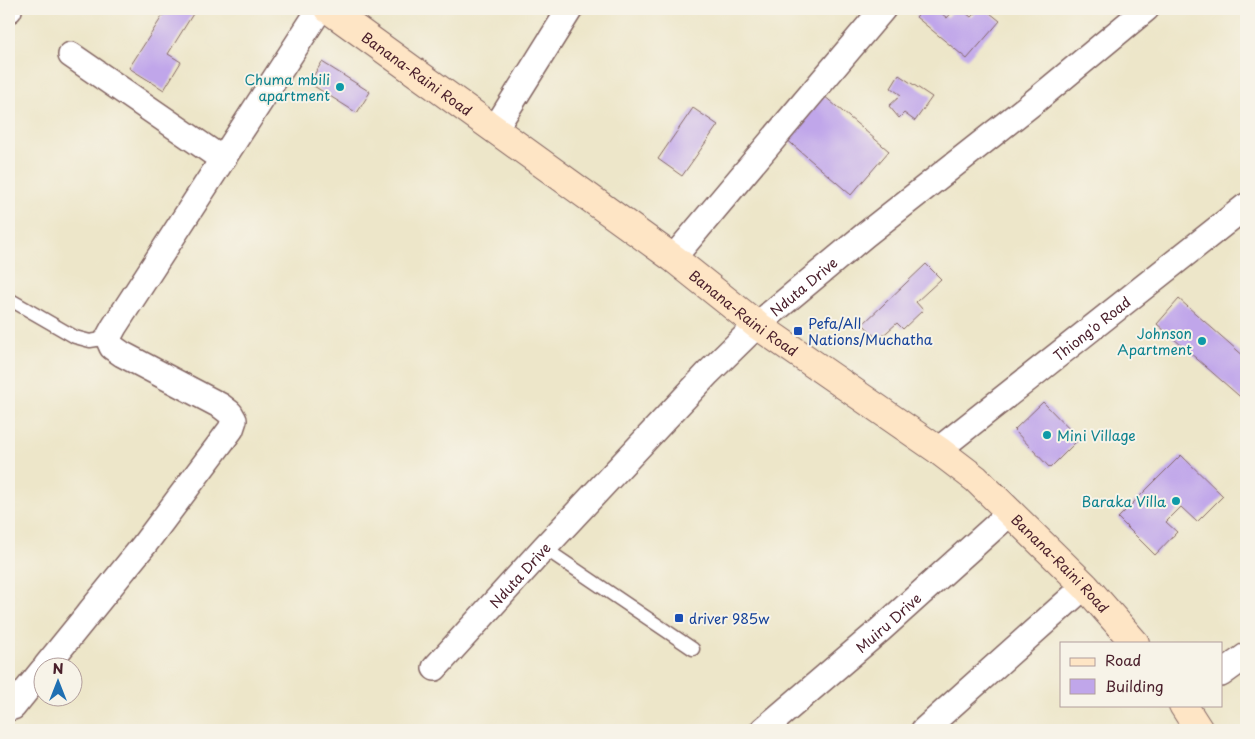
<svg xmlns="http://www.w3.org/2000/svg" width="1255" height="739" font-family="'Playpen Sans',sans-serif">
<rect width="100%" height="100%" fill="#f7f3e8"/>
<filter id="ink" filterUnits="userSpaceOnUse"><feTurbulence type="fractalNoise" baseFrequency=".02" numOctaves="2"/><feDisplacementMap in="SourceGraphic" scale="10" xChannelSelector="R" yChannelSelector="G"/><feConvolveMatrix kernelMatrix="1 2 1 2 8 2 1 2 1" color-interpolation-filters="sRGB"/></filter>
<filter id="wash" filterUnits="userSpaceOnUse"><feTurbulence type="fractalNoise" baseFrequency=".0096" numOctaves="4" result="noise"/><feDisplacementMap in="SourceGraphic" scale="20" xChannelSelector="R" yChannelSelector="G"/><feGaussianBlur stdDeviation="1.12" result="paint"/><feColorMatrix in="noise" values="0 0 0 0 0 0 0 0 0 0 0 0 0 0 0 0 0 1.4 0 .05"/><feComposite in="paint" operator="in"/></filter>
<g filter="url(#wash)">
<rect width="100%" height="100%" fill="#ede6c9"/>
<g id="blocks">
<path fill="#c0a6ea" d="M167,9h29l-28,45 13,8 -17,28 -35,-22z
M923,9h13l11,9 8,-9h6l10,8 8,-8h6l15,12 -33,38 -51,-42z
M322,62l48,30 -13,21 -48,-30z
M899,75l33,22 -17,24 -11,-8 -5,5 -10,-12 12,-11 -10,-7z
M823,95l66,56 -38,44 -66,-57z
M693,108l25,17 -36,51 -24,-17z
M926,264l15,15 -25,23 7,8 -20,19 -6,-6 -19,17 -15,-16z
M1179,299l67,59v44l-89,-78z
M1043,402l36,37 -29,29 -36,-38z
M1181,455l42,41 -26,26 -16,-15 -15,15 11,10 -22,23 -37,-37z"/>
</g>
</g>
<g filter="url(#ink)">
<use href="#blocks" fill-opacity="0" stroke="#836562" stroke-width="1"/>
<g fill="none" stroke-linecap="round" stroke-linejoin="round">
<g stroke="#836562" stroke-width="15">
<path id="lane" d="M9,299l66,38 15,4 18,-3
M544,548l149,101"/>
</g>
<g stroke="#836562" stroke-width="28">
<g id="street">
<path d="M9,10v-1"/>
<path d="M71,55l151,104"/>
<path d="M495,129l75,-120"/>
<path d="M673,258l210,-249"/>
<path id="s1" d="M938,450l308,-244"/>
<path d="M46,666l98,-121 87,-116 3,-9 -4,-7 -9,-7 -99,-52 -10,-7 -4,-9 6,-11 206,-318"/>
<path id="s2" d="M435,668l109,-120 164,-175 49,-48 108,-90 170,-134 111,-92"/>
<path d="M1221,674l25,-18"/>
<path d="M13,707l29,-36"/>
<path id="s3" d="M763,730l117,-100 131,-118"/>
<path d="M924,730l161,-144"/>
</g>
</g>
<g stroke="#836562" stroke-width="30">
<g id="secondary">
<path id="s4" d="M328,9l345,249 84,67 181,125 38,29 109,107 50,57"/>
<path d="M1183,705l16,25"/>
</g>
</g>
<use href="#lane" stroke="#fff" stroke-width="12"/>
<use href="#street" stroke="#fff" stroke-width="25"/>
<use href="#secondary" stroke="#fee5c5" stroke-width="28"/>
</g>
</g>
<g fill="#0f9aa8" stroke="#f7f3e8" stroke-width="2">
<circle cx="340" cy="87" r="5"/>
<circle cx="1202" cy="341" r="5"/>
<circle cx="1047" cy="435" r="5"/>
<circle cx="1176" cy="501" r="5"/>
</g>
<g fill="#1a4fb4" stroke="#f7f3e8" stroke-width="2">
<rect x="793" y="326" width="10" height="10" rx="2.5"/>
<rect x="674" y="613" width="10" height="10" rx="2.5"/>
</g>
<g text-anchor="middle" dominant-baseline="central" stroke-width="4" stroke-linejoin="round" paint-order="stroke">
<g font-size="14" fill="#4a1f2b" stroke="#f7f3e8">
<text stroke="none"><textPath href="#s4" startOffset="110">Banana-Raini Road</textPath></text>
<text stroke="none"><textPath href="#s2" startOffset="531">Nduta Drive</textPath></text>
<text stroke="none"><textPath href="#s4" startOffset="515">Banana-Raini Road</textPath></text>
<text stroke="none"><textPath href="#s1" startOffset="196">Thiong'o Road</textPath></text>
<text stroke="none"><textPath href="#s4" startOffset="920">Banana-Raini Road</textPath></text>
<text stroke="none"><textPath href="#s2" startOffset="126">Nduta Drive</textPath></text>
<text stroke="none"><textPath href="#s3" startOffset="165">Muiru Drive</textPath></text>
</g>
<g font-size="14" fill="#0d838f" stroke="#f7f3e8" text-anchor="end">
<text x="330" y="79">Chuma mbili<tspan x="330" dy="16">apartment</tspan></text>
<text x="1192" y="333">Johnson<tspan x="1192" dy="16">Apartment</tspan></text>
<text x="1057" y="435" text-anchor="start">Mini Village</text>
<text x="1166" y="501">Baraka Villa</text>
</g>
<g font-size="14" fill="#164399" stroke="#f7f3e8" text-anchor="start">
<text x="808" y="323">Pefa/All<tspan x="808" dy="16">Nations/Muchatha</tspan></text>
<text x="689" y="618">driver 985w</text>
</g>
</g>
<rect width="1255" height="739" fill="none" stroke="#f7f3e8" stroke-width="30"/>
<rect x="1060" y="642" width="162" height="65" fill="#f7f3e8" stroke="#b29e9c"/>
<rect x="1070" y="658" width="25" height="8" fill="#fee5c5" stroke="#b29e9c"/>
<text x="1105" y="666" font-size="15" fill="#4a1f2b">Road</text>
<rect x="1070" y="679" width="25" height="15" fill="#c0a6ea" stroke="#b29e9c"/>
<text x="1105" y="692" font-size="15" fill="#4a1f2b">Building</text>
<g transform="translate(58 682)"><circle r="24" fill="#f7f3e8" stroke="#b29e9c"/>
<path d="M0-4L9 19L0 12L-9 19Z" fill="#1f6fb2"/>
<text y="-8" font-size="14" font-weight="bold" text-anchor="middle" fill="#4a1f2b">N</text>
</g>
</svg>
